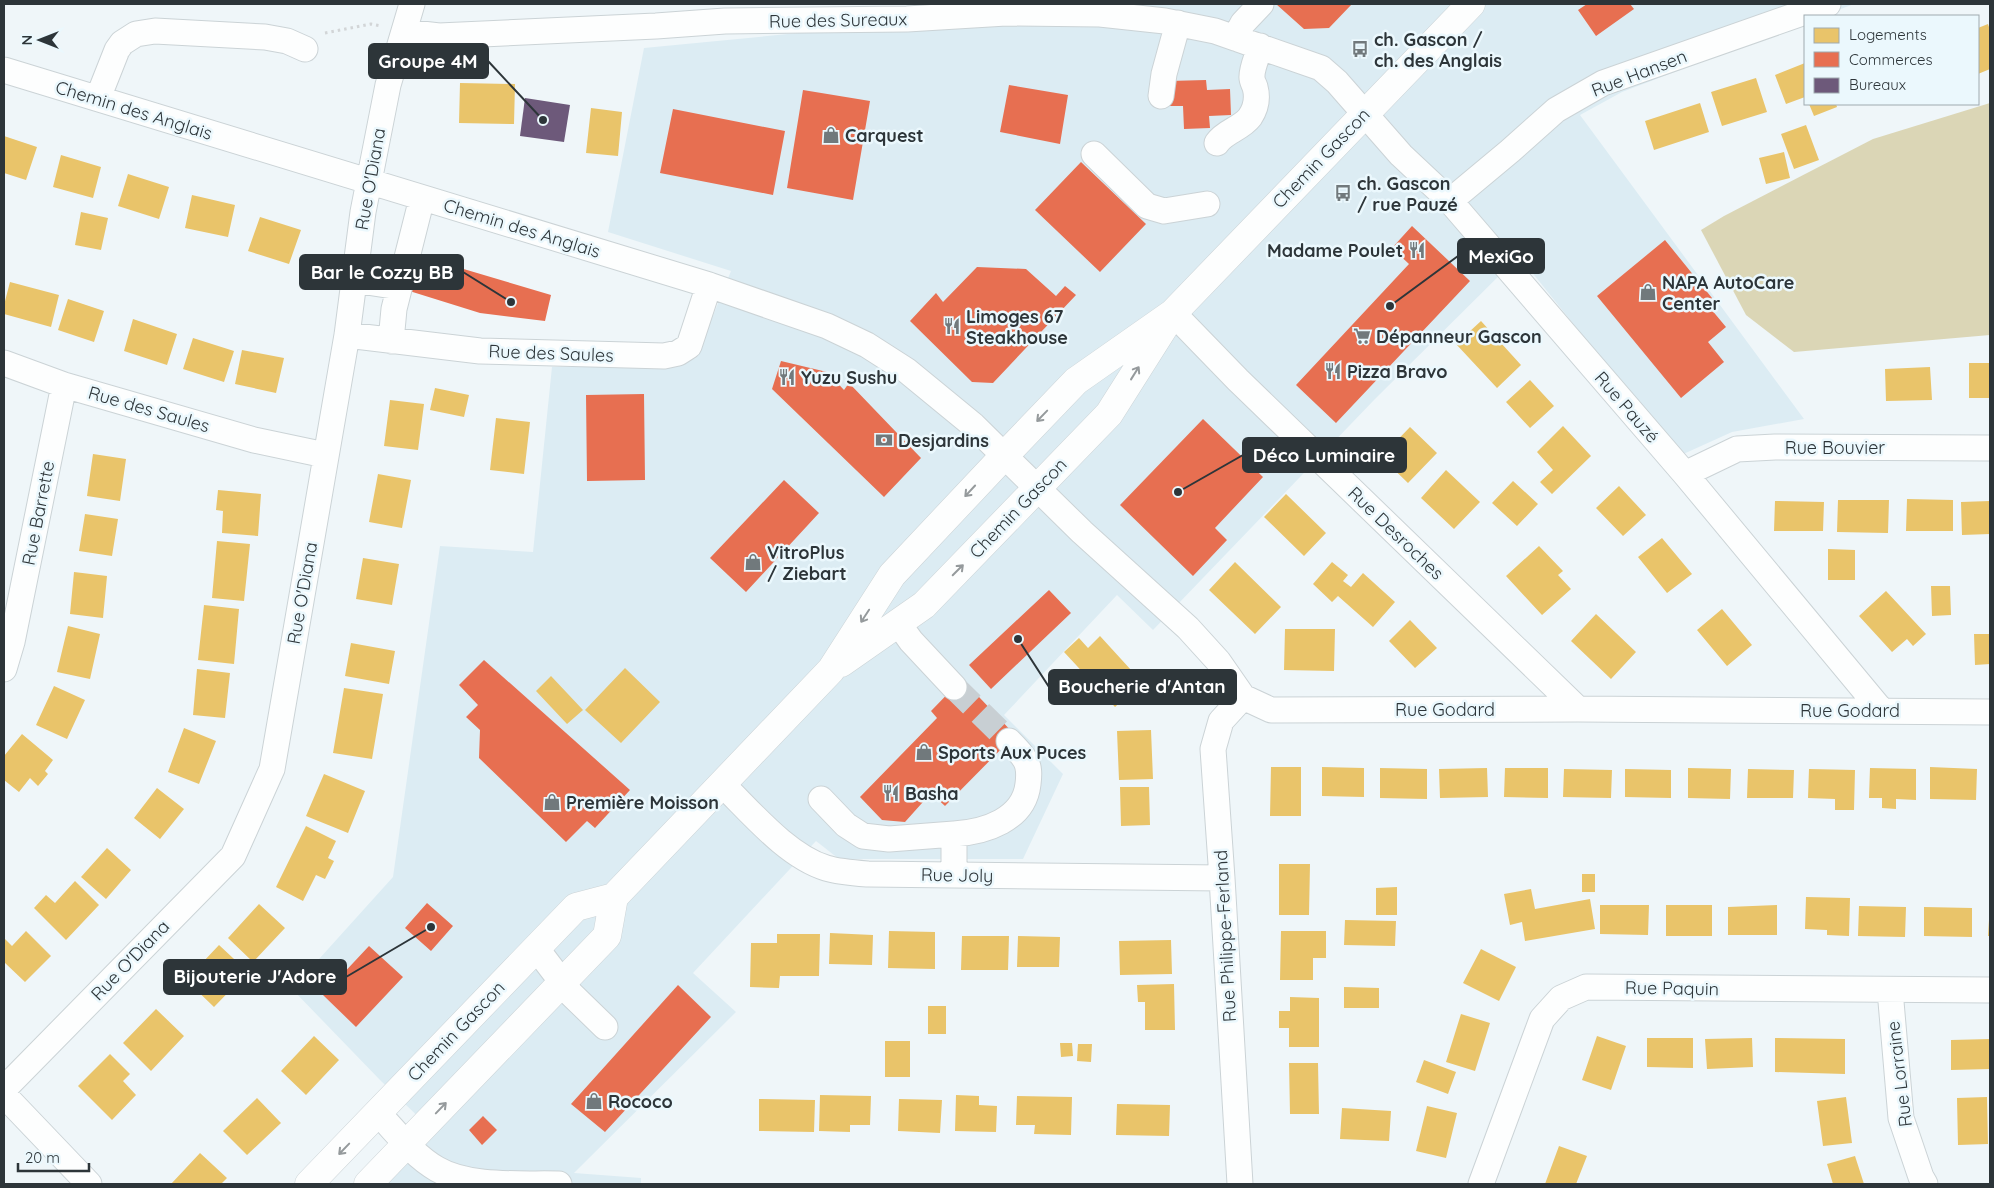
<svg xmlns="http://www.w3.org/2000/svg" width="1994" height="1188" font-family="Quicksand,sans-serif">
<rect width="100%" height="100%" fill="#eff6f9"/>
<path fill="#dcecf3" d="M1008,4h846l-232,88 -42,23 224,304 -72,13 -53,24 -160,-200 -144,143 -222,231 -36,-35 -113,120 59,59 -40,85h-184l-23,-18 -123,132 43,39 -162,161 67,5v6h-266l54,-57 -48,-46 -89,-92 101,-112 47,-331 93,6 19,-185 120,-1 24,-8 35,-87 -123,-39 36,-184 362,-35z"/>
<path fill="#dbd6b6" d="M1990,103v232l-196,17 -48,-37 -45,-85 23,-14 149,-77z"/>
<path fill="#e9c46a" d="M1988,24l2,6v39l-12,5v-46z
M1805,63v34l-19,7 -11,-29z
M1756,78l11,34 -45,14 -11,-34z
M460,83l55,1 -1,40 -55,-1z
M1700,103l9,29 -55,18 -9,-29z
M1809,104h27l1,3 -23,9z
M591,108l31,4 -4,44 -32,-3z
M1806,125l13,35 -25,9 -13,-35z
M4,136l33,11 -11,33 -22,-7z
M1784,152l6,26 -24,6 -7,-26z
M61,155l40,12 -8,31 -40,-11z
M128,174l41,13 -10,32 -41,-13z
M192,195l43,10 -7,32 -43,-9z
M81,212l27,6 -7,32 -26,-5z
M260,217l41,13 -12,34 -41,-13z
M10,282l49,13 -8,32 -47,-13v-9z
M68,299l36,12 -10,31 -36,-12z
M133,319l44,15 -10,31 -43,-14z
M1481,321l40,44 -24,23 -41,-44z
M193,338l41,13 -10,31 -41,-13z
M242,350l42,8 -8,35 -41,-9z
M1969,363h21v35h-21z
M1930,367l2,33 -46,1 -1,-32z
M1530,380l24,26 -24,22 -24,-26z
M435,388l34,7 -5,22 -34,-7z
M390,400l34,4 -6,46 -34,-4z
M496,418l34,4 -6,52 -34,-4z
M1563,426l28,30 -39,38 -12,-12 13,-12 -16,-18z
M1410,427l27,26 -29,30 -27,-26z
M93,454l33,5 -6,42 -33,-5z
M1446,470l34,32 -26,27 -33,-31z
M378,474l33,6 -9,48 -33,-6z
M1513,481l25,23 -21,22 -25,-23z
M1619,486l27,29 -23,21 -27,-28z
M218,490l43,4 -3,42 -36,-3 1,-22 -7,-1z
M1286,494l40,39 -22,23 -40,-39z
M1907,499l46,1v31h-47z
M1838,500h51l-1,33 -51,-1z
M1775,501l49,1 -1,29h-49z
M1990,501v33l-28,1 -1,-33z
M85,514l33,5 -6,37 -33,-5z
M1662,538l30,36 -25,19 -29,-36z
M217,541l33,3 -6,57 -32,-3z
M1539,546l24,25 -5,4 13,14 -29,26 -36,-39z
M1828,549l27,1v30h-27z
M363,558l36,6 -7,41 -36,-6z
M1235,562l46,45 -26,27 -46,-44z
M1332,562l16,13 -5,6 8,6 12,-14 32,29 -22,25 -35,-31 -6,6 -19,-18z
M74,572l33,4 -4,42 -33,-4z
M1931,586h19l1,29 -19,1z
M1886,591l40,43 -13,12 -6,-7 -15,13 -33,-36z
M204,605l35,4 -5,55 -36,-4z
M1722,609l30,36 -25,21 -30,-36z
M1596,614l40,38 -25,27 -40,-38z
M1410,620l27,28 -22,20 -26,-27z
M68,626l32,8 -10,45 -33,-7z
M1285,629h50l-1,42 -50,-1z
M1974,634h16v30l-15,1z
M1100,636l42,46 -27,25 -51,-55 15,-14 9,10z
M351,643l44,8 -6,33 -44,-8z
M625,668l35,34 -39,41 -36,-33z
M197,669l33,4 -5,45 -32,-3z
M551,676l32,34 -16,14 -31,-33z
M54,686l31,14 -18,39 -31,-14z
M344,688l39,6 -11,65 -39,-6z
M184,728l32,13 -17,43 -31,-12z
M1151,730l2,49 -34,1 -2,-49z
M22,734l31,26 -8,11 3,3 -10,12 -8,-8 -11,14 -15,-12v-24z
M1271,767h30v49h-31z
M1322,767l42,1v29l-42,-1z
M1930,767l47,2 -1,31 -46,-1z
M1380,768l47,1v30l-47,-1z
M1487,768l1,29 -48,1 -1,-29z
M1505,768h43v30l-44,-1z
M1688,768l43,1 -1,30 -42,-1z
M1870,768l46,1v31l-20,-1v10l-14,-1v-10h-13z
M1564,769l48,1 -1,28 -48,-1z
M1625,769l46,1v28l-46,-1z
M1748,769l46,1 -1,28h-46z
M1809,769l46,1 -1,40h-19v-11l-27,-1z
M324,774l41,17 -17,42 -42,-17z
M1120,787h29l1,38 -29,1z
M157,788l27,21 -24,30 -26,-21z
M306,826l30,15 -8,17 6,3 -9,18 -9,-4 -13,26 -27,-14z
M107,848l24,22 -25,29 -25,-22z
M1279,864h31l-1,51h-30z
M1582,874h13v18h-13z
M75,881l24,24 -33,35 -32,-32 12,-13 9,8z
M1397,887v28h-21v-27z
M1531,889l4,20 55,-10 5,30 -70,12 -3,-19 -12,3 -6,-31z
M1806,897l44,1 -1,38 -22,-1v-5l-22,-1z
M259,904l26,24 -32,34 -25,-24z
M1600,905h49l-1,30 -48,-1z
M1666,905h46v31h-46z
M1777,905v30h-49v-28z
M1859,906l47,1 -1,30 -47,-1z
M1924,907l48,1v29l-48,-1z
M1345,920l51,1 -1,25 -51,-1z
M1989,920h1v16h-2z
M26,931l25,25 -26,26 -21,-20v-24l8,8z
M889,931l46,1v37l-47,-1z
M1281,931h45v27h-13v22h-33z
M830,933l43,2 -1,30 -43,-1z
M777,934h43l-1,42h-39l-1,12 -29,-1 1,-44h26z
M962,936h47l-1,34h-47z
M1018,936l42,1 -1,30h-42z
M1171,940l1,34 -52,1 -1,-34z
M219,945l29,27 -34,35 -28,-27z
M1481,949l35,18 -17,34 -36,-18z
M1174,984l1,46h-30v-28h-7l-1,-17z
M1344,987l35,1v20h-35z
M1290,997l29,1v49h-30v-19h-10v-17h11z
M928,1006h18v28h-18z
M156,1009l28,27 -33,35 -28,-28z
M1461,1014l29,9 -15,48 -29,-9z
M314,1036l25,24 -33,35 -25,-24z
M1597,1036l29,10 -15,44 -29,-10z
M1647,1038h46v30l-46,-1z
M1752,1038l1,29 -46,2 -2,-30z
M1775,1038l70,1v35l-70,-2z
M1990,1039v30l-39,1v-30z
M885,1041h25v36h-25z
M1060,1043h12l1,13 -12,1z
M1078,1044h14l-1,18 -14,-1z
M110,1054l20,20 -7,7 13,14 -24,25 -34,-34z
M1424,1060l32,12 -8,22 -32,-12z
M1289,1063h29l1,51h-29z
M820,1095l51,1 -1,29h-20v7l-31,-1z
M956,1095l23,1v9l18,1 -1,26 -41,-1z
M1017,1096l55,1 -1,38 -37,-1 1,-9h-19z
M1846,1097l6,46 -29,3 -6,-45z
M1987,1097l1,47 -30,1 -1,-47z
M257,1098l24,25 -34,32 -24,-24z
M759,1099l56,1 -1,32 -55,-1z
M899,1099l43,1 -2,33 -42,-2z
M1117,1104l53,1 -1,31 -53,-1z
M1427,1106l30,7 -11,45 -30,-7z
M1342,1108l49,3 -2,30 -49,-2z
M1559,1146l28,10 -11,28h-31z
M200,1153l27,25 -6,6h-50z
M1855,1156l9,28h-31l-6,-20z"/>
<path fill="#e76f51" d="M1276,4h76l-23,24 -25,1z
M1587,4h43l4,5 -38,27 -18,-26z
M1206,80l1,10 23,-1 1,26 -22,1 1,12 -26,1 -1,-23h-13l-1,-25z
M1009,85l59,10 -8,49 -60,-12z
M803,90l67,11 -17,99 -66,-12z
M673,109l112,22 -12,64 -113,-22z
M1081,162l65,62 -46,48 -65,-62z
M1412,226l58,55 -134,142 -40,-38 113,-121 -17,-16z
M1665,240l47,58 -6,5 20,24 -18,15 16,20 -43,36 -84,-102z
M413,254l138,41 -6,26 -65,-8 -77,-24z
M977,267l49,2 30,27 9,-10 11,9 -83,88 -21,-1 -62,-61 26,-28 7,9z
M781,361l46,11 17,18 5,-7 72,75 -37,39 -112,-108z
M644,394l1,86 -58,1 -1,-86z
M1203,419l60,58 -48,51 12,12 -34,36 -73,-71z
M784,480l35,33 -73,79 -36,-34z
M1049,590l22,23 -80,76 -22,-24z
M484,660l146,130 -35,38 -8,-7 -21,21 -87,-84 1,-28 -14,-13 12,-12 -19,-20z
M962,679l53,56 -70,71 -14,-13 -26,29 -23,-2 -22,-23 77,-79 -6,-7z
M427,903l26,23 -22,25 -26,-23z
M369,946l34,31 -47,50 -33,-32z
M678,985l33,32 -106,115 -34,-28z
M483,1116l14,14 -15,15 -13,-15z"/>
<path fill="#6d597a" d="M525,98l45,7 -6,37 -44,-6z"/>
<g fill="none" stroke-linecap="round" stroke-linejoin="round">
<path stroke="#c8cfd3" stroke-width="25" stroke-dasharray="25 12" stroke-linecap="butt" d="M954,687l55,54"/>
<g stroke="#cbd3d6" stroke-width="27">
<path id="minor" d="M405,32l34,4 217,-10 69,-5 182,-2 99,-6 94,1 65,7 50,10 106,37 16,14 64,73 49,46 235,273 196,236
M1235,38l8,-15 18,-19
M4,70l705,215 118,41 40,19 39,25 67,55 109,107 106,96 30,33 25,36 28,13 307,-1 412,3
M1161,96l3,-22 14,-51
M98,98l19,-48 5,-7 14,-9 19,-3 110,6 22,4 18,8
M1217,143c8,-12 24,-14 33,-26 6,-9 8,-19 5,-30 -1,-3 -4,-8 -3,-11 0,-9 6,-21 8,-30
M1094,154l53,52 17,5 43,-7
M1450,201l60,-50 46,-41 47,-27 225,-79
M354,280l45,7
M1173,313l65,67 340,329
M347,335l133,16 184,5 14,-3 11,-7 20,-61
M391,341l3,-32 28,-111
M4,363l60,22 190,55 71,15
M1685,474l52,-25 38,-2 215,1
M898,623l13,18 43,46
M4,669l8,-27 52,-257
M722,784c29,28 65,72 104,84 13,4 28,5 42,6l354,4
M821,799l25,26 17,11 26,3 65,-5v41
M954,834c31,-2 70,-14 74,-50 1,-8 2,-18 -4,-26 -4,-6 -10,-12 -15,-17
M536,948l35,46 34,33
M1890,990l11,128 20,59 4,7
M4,1089l229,-233 39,-87 75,-434 16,-123 25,-127 24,-81
M4,1095l85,89
M378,1113c18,19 36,43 59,56 32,19 86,14 122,15
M1240,1184l-18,-306 -9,-129 8,-28 22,-24
M1481,1184l61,-165 19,-21 25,-11 404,3"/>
</g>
<g stroke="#cbd3d6" stroke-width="29">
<path id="major" d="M841,663l83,-58 185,-191 64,-101 298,-309
M309,1184l267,-277 38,-10
M368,1184l239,-248 7,-39 217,-227 61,-95 112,-119 72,-75 97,-68"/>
</g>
<path stroke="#d2d5d7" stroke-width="3" stroke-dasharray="2.5 4" stroke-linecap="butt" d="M325,33l46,-9 10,2"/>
<use href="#minor" stroke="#fdfefe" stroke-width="25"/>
<use href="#major" stroke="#fdfefe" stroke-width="28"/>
</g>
<defs><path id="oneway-shaft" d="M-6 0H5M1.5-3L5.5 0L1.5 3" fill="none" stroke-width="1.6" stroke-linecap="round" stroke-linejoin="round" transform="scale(1.25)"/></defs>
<g stroke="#959a9c">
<use href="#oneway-shaft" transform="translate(1135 373) rotate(-58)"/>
<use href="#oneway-shaft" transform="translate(1042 416) rotate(134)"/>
<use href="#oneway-shaft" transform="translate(970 491) rotate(133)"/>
<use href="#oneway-shaft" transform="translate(958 570) rotate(-45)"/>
<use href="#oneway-shaft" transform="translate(865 616) rotate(123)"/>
<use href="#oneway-shaft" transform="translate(441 1108) rotate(-46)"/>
<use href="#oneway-shaft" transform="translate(344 1149) rotate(134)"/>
</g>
<defs>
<g id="bus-bare" transform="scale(1.35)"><path d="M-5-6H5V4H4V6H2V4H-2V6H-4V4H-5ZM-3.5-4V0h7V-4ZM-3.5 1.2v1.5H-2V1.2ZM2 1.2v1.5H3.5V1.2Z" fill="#71797c" stroke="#ebf8fd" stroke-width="2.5" paint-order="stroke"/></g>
<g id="shop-bare" transform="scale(1.35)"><path d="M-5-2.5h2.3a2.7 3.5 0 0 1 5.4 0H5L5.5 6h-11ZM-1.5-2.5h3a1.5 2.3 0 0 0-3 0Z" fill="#71797c" stroke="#ebf8fd" stroke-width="2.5" paint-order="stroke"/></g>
<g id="restaurant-bare" transform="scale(1.35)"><path d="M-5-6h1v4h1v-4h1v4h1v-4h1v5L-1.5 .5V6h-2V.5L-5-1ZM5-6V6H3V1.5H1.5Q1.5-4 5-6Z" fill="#71797c" stroke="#ebf8fd" stroke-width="2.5" paint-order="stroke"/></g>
<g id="supermarket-bare" transform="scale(1.35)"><path d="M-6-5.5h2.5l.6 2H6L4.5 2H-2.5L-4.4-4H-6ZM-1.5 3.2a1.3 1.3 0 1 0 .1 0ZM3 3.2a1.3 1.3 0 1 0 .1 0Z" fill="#71797c" stroke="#ebf8fd" stroke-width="2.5" paint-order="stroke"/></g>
<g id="bank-bare" transform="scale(1.35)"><path d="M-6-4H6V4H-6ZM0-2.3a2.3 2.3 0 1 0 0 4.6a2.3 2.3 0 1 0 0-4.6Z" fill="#71797c" stroke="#ebf8fd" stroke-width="2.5" paint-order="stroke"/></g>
</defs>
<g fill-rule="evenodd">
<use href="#bus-bare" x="1360" y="49"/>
<use href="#shop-bare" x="831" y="135"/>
<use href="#bus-bare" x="1343" y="193"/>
<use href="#restaurant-bare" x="1417" y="250"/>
<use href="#shop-bare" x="1648" y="292"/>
<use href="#restaurant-bare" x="952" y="326"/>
<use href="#supermarket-bare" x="1362" y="336"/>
<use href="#restaurant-bare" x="1333" y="371"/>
<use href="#restaurant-bare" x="787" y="377"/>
<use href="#bank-bare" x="884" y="440"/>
<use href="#shop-bare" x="753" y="562"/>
<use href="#shop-bare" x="924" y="752"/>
<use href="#restaurant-bare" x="891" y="793"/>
<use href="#shop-bare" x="552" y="802"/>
<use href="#shop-bare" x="594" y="1101"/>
</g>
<g text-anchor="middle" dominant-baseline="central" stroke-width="5" stroke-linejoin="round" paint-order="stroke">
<g font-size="18" fill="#2d3539" stroke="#ebf8fd">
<text transform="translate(838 20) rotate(-1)">Rue des Sureaux</text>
<text transform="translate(1639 73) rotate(-21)">Rue Hansen</text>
<text transform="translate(134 110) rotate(17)">Chemin des Anglais</text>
<text transform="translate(1321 158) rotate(-46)">Chemin Gascon</text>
<text transform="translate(370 179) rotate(-80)">Rue O'Diana</text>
<text transform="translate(522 228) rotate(17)">Chemin des Anglais</text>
<text transform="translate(551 353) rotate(2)">Rue des Saules</text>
<text transform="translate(1627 407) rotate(49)">Rue Pauzé</text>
<text transform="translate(149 409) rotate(16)">Rue des Saules</text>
<text x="1835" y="447">Rue Bouvier</text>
<text transform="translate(1018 508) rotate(-46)">Chemin Gascon</text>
<text transform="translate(38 513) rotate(-79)">Rue Barrette</text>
<text transform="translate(1396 533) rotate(44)">Rue Desroches</text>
<text transform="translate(302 593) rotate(-80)">Rue O'Diana</text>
<text x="1445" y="709">Rue Godard</text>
<text x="1850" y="710">Rue Godard</text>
<text transform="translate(957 875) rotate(1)">Rue Joly</text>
<text transform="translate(1225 936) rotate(-93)">Rue Philippe-Ferland</text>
<text transform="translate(130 960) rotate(-46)">Rue O'Diana</text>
<text transform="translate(1672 988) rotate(1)">Rue Paquin</text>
<text transform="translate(456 1031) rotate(-46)">Chemin Gascon</text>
<text transform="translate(1899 1074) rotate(-97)">Rue Lorraine</text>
</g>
<g font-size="18" font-weight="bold" fill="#2d3539" stroke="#ebf8fd" text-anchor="start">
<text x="1374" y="39">ch. Gascon /<tspan x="1374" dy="21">ch. des Anglais</tspan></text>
<text x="845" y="135">Carquest</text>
<text x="1357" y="183">ch. Gascon<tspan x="1357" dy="21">/ rue Pauzé</tspan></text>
<text x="1403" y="250" text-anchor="end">Madame Poulet</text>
<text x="1662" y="282">NAPA AutoCare<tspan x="1662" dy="21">Center</tspan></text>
<text x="966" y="316">Limoges 67<tspan x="966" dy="21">Steakhouse</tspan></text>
<text x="1376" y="336">Dépanneur Gascon</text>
<text x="1347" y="371">Pizza Bravo</text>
<text x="801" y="377">Yuzu Sushu</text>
<text x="898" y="440">Desjardins</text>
<text x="767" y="552">VitroPlus<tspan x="767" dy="21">/ Ziebart</tspan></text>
<text x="938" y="752">Sports Aux Puces</text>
<text x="905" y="793">Basha</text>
<text x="566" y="802">Première Moisson</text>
<text x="608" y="1101">Rococo</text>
</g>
</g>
<path fill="none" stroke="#2d3539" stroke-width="2" d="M543 120L488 61M1390 306L1458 256M511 302L463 272M1178 492L1243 455M1018 639L1049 687M431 927L346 977"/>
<g fill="#2d3539" stroke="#ebf8fd" stroke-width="2">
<circle cx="543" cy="120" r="5"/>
<circle cx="1390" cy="306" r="5"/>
<circle cx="511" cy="302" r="5"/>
<circle cx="1178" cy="492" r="5"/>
<circle cx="1018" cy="639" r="5"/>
<circle cx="431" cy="927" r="5"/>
</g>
<g fill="#2d3539" stroke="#2d3539" stroke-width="2">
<rect x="369" y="44" width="119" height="34" rx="5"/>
<rect x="1458" y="239" width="86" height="34" rx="5"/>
<rect x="300" y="255" width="163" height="34" rx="5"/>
<rect x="1243" y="438" width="163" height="34" rx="5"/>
<rect x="1049" y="670" width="187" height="34" rx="5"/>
<rect x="164" y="960" width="182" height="34" rx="5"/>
</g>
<g font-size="19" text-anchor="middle" font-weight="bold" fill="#fff">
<text x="428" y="68">Groupe 4M</text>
<text x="1501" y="263">MexiGo</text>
<text x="382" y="279">Bar le Cozzy BB</text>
<text x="1324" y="462">Déco Luminaire</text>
<text x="1142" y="693">Boucherie d'Antan</text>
<text x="255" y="983">Bijouterie J'Adore</text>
</g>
<rect width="1994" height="1188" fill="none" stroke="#2d3539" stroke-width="10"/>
<rect x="1804" y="15" width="175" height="90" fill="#ebf8fd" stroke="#9faaaf"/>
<rect x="1814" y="28" width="25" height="15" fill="#e9c46a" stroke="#9faaaf"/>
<text x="1849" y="40" font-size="15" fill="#2d3539">Logements</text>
<rect x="1814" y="52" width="25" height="15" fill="#e76f51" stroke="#9faaaf"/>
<text x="1849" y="65" font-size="15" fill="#2d3539">Commerces</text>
<rect x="1814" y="78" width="25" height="15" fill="#6d597a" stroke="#9faaaf"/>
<text x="1849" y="90" font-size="15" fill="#2d3539">Bureaux</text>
<g transform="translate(40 40) rotate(270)" stroke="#ebf8fd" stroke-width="4" paint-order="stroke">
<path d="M0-4L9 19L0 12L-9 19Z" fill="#2d3539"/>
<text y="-8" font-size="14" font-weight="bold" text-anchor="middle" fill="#2d3539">N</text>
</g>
<path d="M18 1163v8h71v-8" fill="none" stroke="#2d3539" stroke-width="2.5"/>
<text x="25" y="1163" font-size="15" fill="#2d3539" stroke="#ebf8fd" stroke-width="4" paint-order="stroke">20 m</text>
</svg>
